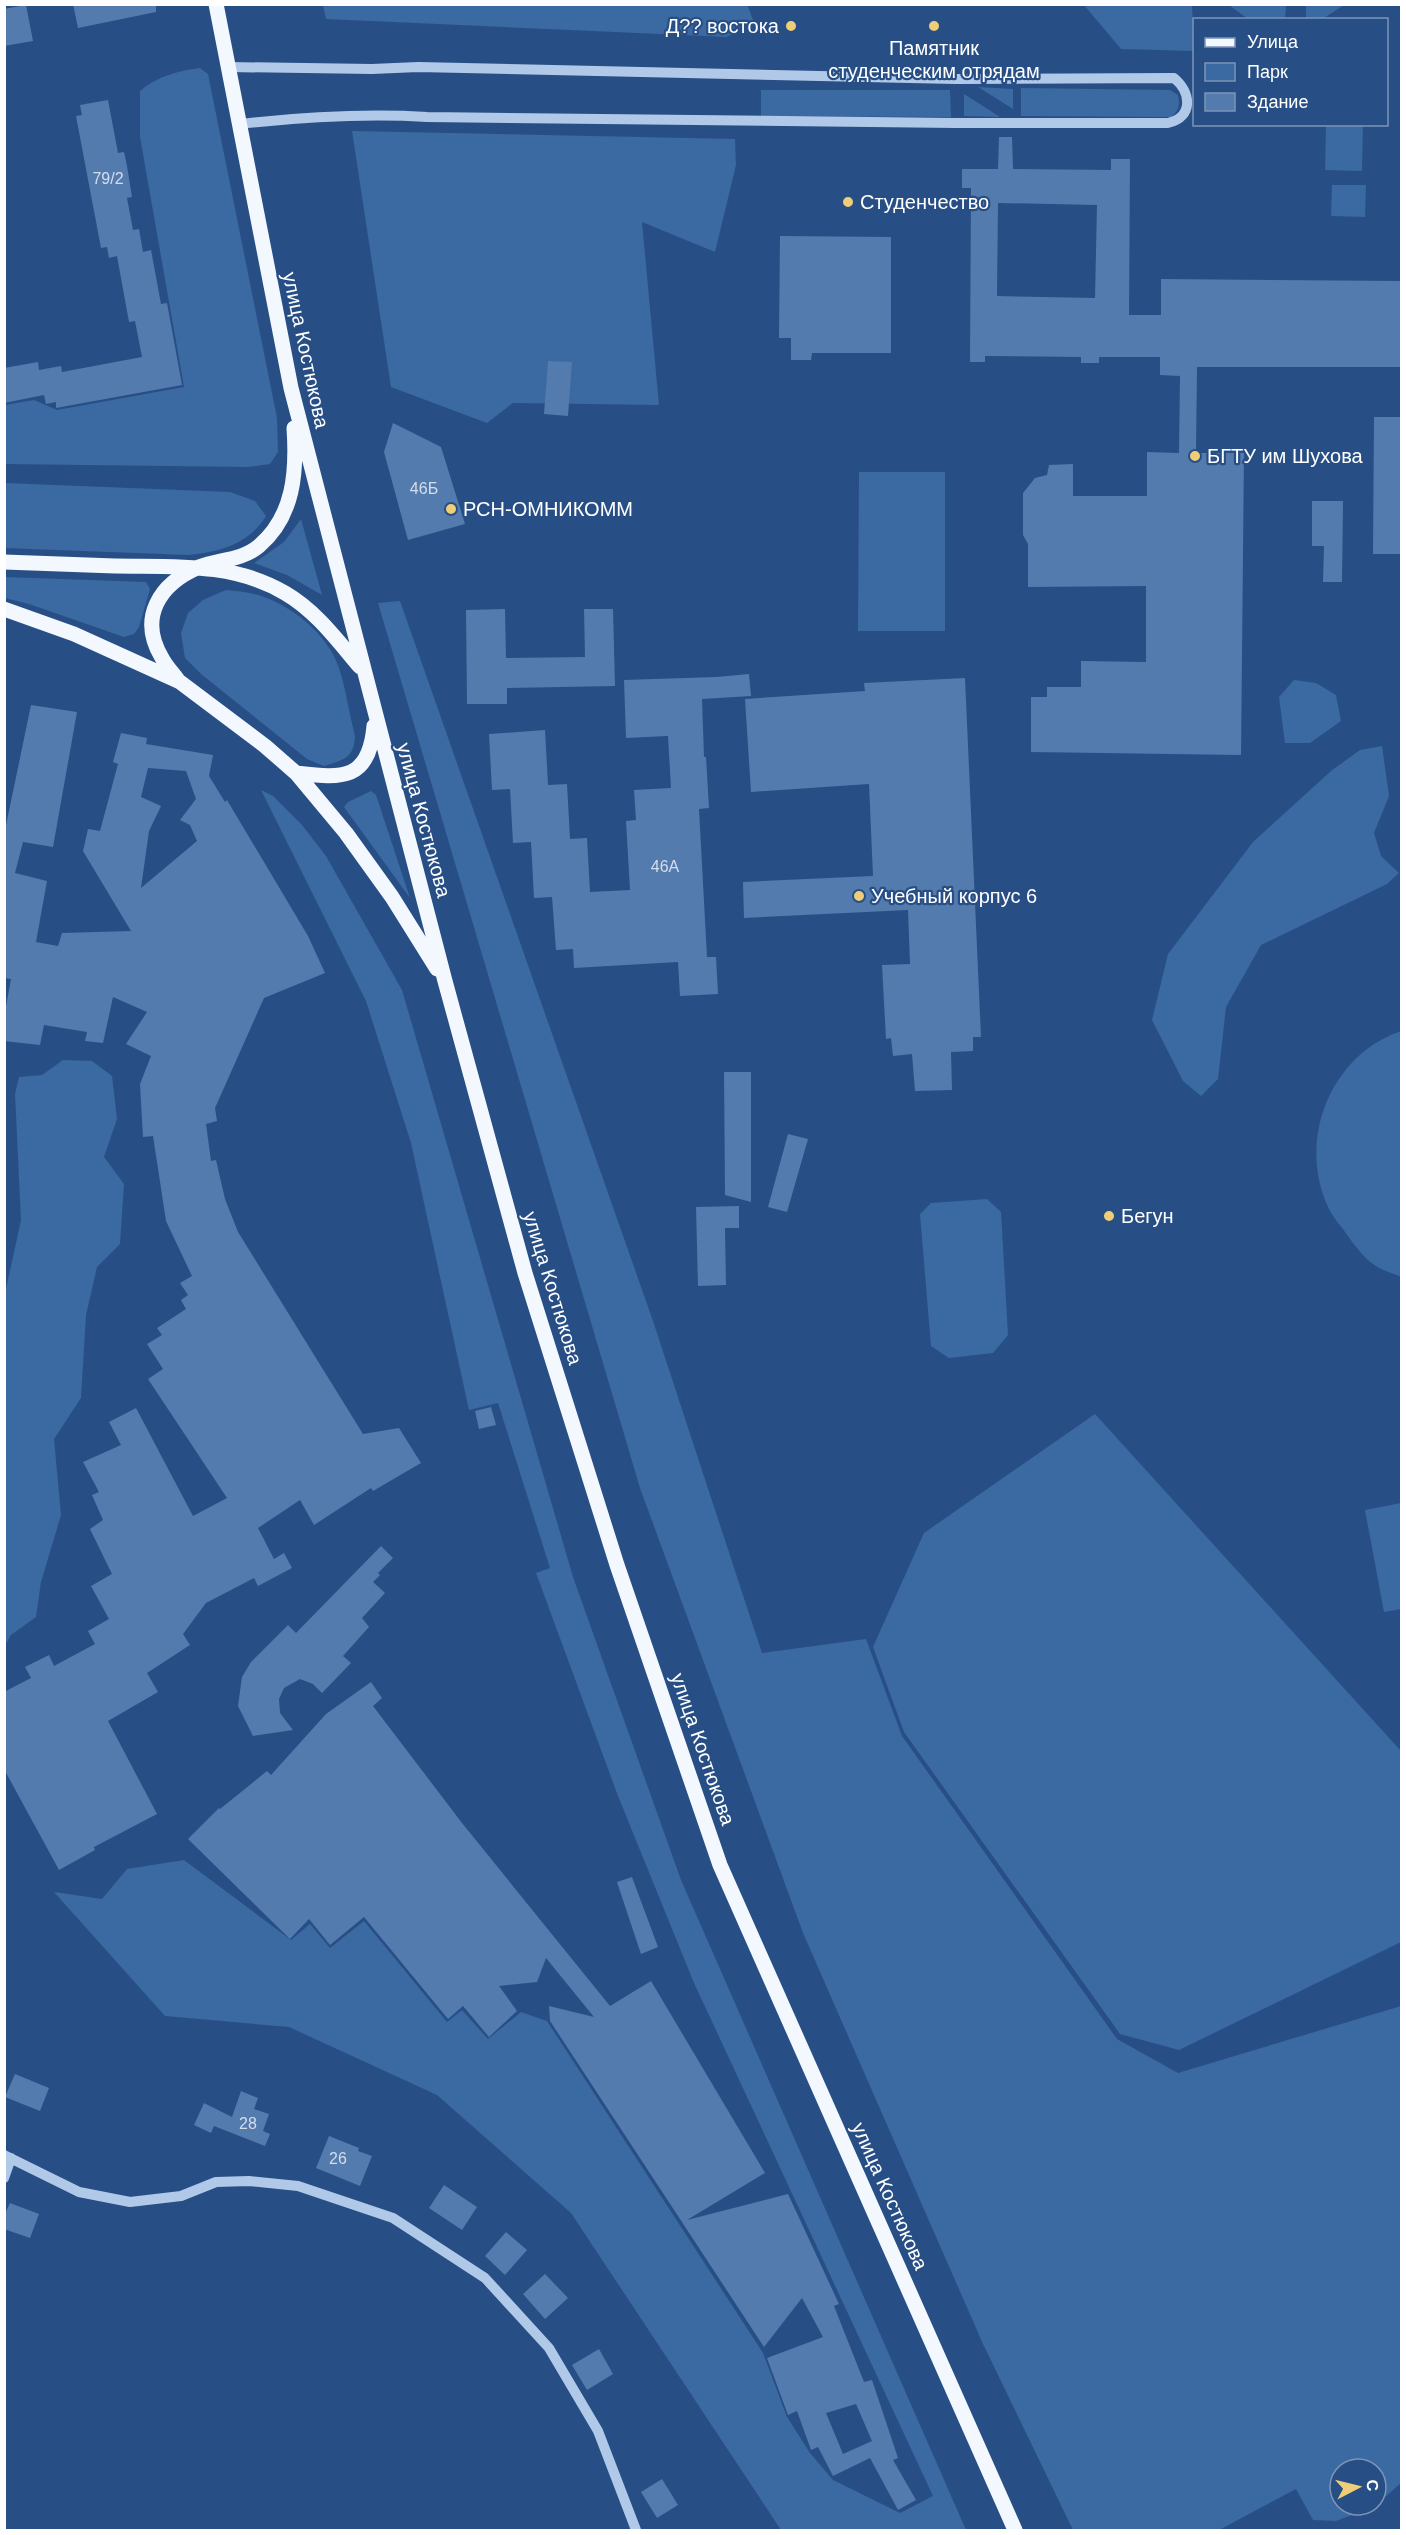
<svg xmlns="http://www.w3.org/2000/svg" width="1406" height="2535" font-family="Helvetica,sans-serif">
<rect width="100%" height="100%" fill="#274f85"/>
<path fill="#3b69a1" d="M747,4l8,21 -29,12 -400,-18 -3,-14z
M1084,5h108l2,46 -73,-2z
M1229,5h57l-1,14h-37z
M1306,5v-1l38,1 -20,13 -18,1z
M200,68l8,6 69,344 1,34 -8,12 -22,3 -243,-3v-59l29,-5 23,10 127,-23 -44,-250v-46c16,-14 40,-21 60,-23z
M978,87l35,2v20z
M1021,88l149,2 8,5c2,10 1,16 -7,22l-150,-1z
M761,90h189l1,27 -190,-1z
M964,94l36,23 -36,-1z
M1326,125h37l-1,46 -37,-1z
M352,131l383,8 1,26 -21,87 -73,-30 17,183 -146,-2 -26,20 -96,-36z
M1332,185h34l-1,32 -34,-1z
M859,472h86v159h-87z
M5,483l225,9 25,9 11,15c-17,28 -47,36 -78,39l-183,-7z
M301,519l21,76 -35,-20 -33,-12 30,-21z
M5,577l141,5 4,7 -11,38 -5,7 -10,3 -95,-33 -24,-6z
M226,590c10,1 22,2 32,5 33,10 70,39 81,73 7,21 10,45 16,68 -1,22 -11,24 -31,30l-17,-7 -106,-85 -16,-16 -4,-25 7,-20 15,-13z
M400,601l253,720 109,332 104,-14 36,97 215,303 61,34 223,-67v477l-25,22v-36h-36v36h36l-2,2 -38,14 -23,-1 -17,-31 -77,41h-146l-90,-186 -180,-411 -163,-445 -262,-885z
M1294,680l22,3 20,12 5,26 -31,22h-25l-6,-46z
M1382,746l7,50 -15,37 7,23 18,17 -12,11 -126,61 -35,62 -8,72 -17,17 -18,-15 -31,-61 16,-66 85,-112 78,-71 29,-21z
M261,790l12,6 29,29 24,31 76,134 171,587 108,303 285,650h-185l-210,-317 -134,-118 -148,-68 -124,-11 -111,-124 48,7 25,-30 57,-9 107,80 19,-16 20,24 34,-27 83,101 15,-12 26,29 33,-27 26,9 216,332 24,64 23,36 23,27 67,33 33,-17 -239,-513 -76,-187 -82,-223 14,-5 -52,-165 -29,7 -58,-267 -45,-142z
M371,791l5,4 34,103 -66,-91 4,-5z
M1401,1031h1l-1,246c-8,-4 -18,-6 -25,-11 -12,-7 -23,-23 -31,-34 -5,-7 -12,-15 -16,-23 -33,-68 1,-154 72,-178z
M63,1060l29,1 20,15 5,43 -13,38 20,27 -4,60 -23,23 -11,48 -5,83 -27,41 7,76 -20,67 -5,35 -25,18 -6,10 -1,-347 17,-78 -6,-126 4,-17 23,-2z
M987,1199l14,13 7,123 -15,18 -44,5 -18,-12 -11,-132 11,-11z
M1095,1414l306,337v191l-222,108 -59,-16 -216,-302 -31,-85 51,-114z
M1401,1503v106l-17,3 -19,-102z"/>
<path fill="#537bae" fill-rule="evenodd" d="M73,4h83v8l-78,16z
M26,5l7,36 -29,5v-37z
M108,100l10,53 6,-1 3,14 5,31 -5,1 6,32 6,-1 4,23 8,-2 10,54 6,-1 15,82 -126,23v-6l-10,2 -2,-9 -40,8v-35l34,-6 1,8 22,-4 1,6 80,-15 -7,-36 -6,1 -12,-66 -8,2 -2,-11 -6,1 -25,-132 6,-1 -2,-10z
M999,137h13l1,32 98,1v-11h19l-1,156h32v-36l240,2v86h-204l-1,86h48l-3,302 -210,-3v-55h16v-10h34v-26l65,1v-76l-118,1v-43l-5,-9v-42l12,-15 12,-3 2,-10 24,-1v32h74v-44l32,1 1,-77 -20,-1v-18h-61v6h-18v-6l-96,-1v6h-15l1,-174h-9v-19h36zM998,203l99,2 -2,93 -98,-2z
M780,236l111,1v116h-79l-1,7h-20v-22h-12z
M548,361l24,1 -4,54 -24,-2z
M1374,417h27v137h-28z
M393,423l48,24 24,77 -57,16 -24,-88z
M1312,501h31l-1,81h-19l1,-36h-12z
M505,609l1,49 79,-1 -1,-48h29l2,77 -108,2v16h-40l-1,-94z
M749,674l2,22 -49,3 2,58h2l3,51 -10,1 8,148h9l2,37 -38,2 -2,-34 -104,6 -1,-19 -17,1 -4,-53 -18,1 -3,-56 -18,1 -3,-54 -18,1 -3,-56 56,-4 3,55 19,-1 3,55 17,-1 3,54 40,-2 -4,-69 10,-1 -2,-30 37,-2 -3,-52 -42,2 -2,-58 92,-3z
M965,678l16,359h-8v14l-22,1 1,38 -37,1 -3,-37 -19,2 -2,-18 -5,1 -4,-74 28,-1 -2,-54 -164,8 -1,-36 130,-6 -4,-92 -118,8 -6,-93 120,-8 -1,-8z
M31,705l46,7 -24,135 -30,-5 -8,31 32,8 -11,61 22,4 4,-13 69,-2 -48,-80 5,-22 12,2 18,-67 -5,-2 8,-29 26,5 -1,6 67,11 -4,21 16,26 2,-2 81,136 17,37 -61,25 -49,110 2,13 -11,3 5,37 5,-1 9,39 13,33 125,202 36,-6 22,35 -48,28 -2,-3 -57,37 -14,-25 -42,28 16,31 10,-6 8,15 -34,18 -4,-8 -48,25 -23,31 7,11 -43,28 11,19 -50,29 49,93 -63,33 1,3 -36,20 -55,-101v-77l27,-14 -6,-11 24,-12 5,11 41,-22 -7,-13 21,-12 -18,-33 21,-12 -22,-45 13,-9 -11,-25 7,-3 -16,-30 38,-17 -12,-23 27,-14 57,108 34,-18 -79,-119 15,-10 -16,-25 15,-9 -5,-7 29,-19 -5,-9 7,-5 -8,-12 12,-7 -26,-55 -13,-85 -10,1 -3,-53 11,-28 -25,-12 21,-32 -34,-15 -10,46 -18,-2 2,-9 -43,-7 -4,20 -36,-4v-24l7,-38 -7,-1v-143zM148,768l38,3 10,28 -16,21 10,5 7,16 -56,47 8,-57 12,-25 -20,-9z
M724,1072h27v130l-26,-7z
M788,1134l20,5 -21,73 -19,-5z
M739,1206v22h-14l1,57 -28,1 -2,-79z
M491,1407l5,18 -17,4 -4,-18z
M381,1546l12,12 -15,15 2,2 -7,7 12,11 -23,25 7,9 -26,29 8,7 -29,30 -9,-9 -13,-5 -16,9 -5,11 1,14 13,17 -40,6 -15,-30 4,-29 9,-15 37,-37 8,8z
M371,1682l11,16 -9,8 89,117 148,183 41,-25 114,192 -78,47 101,-26 51,110 -5,2 30,76 8,-2 26,78 -5,2 23,40 -18,10 -28,-52 -37,18 -15,-29 -7,3 -14,-39 -9,4 -21,-57 56,-21 -21,-39 -38,49 -214,-326 -1,-15 45,11 -48,-59 -9,24 -38,4 18,25 -28,26 -26,-31 -15,13 -84,-102 -34,28 -21,-26 -19,20 -102,-100 31,-31 1,1 47,-38 4,4 55,-61zM856,2404l16,37 -29,13 -17,-41z
M632,1877l26,70 -17,7 -24,-72z
M15,2074l34,14 -9,23 -35,-14z
M241,2091l17,7 -4,11 15,5 -6,17 7,3 -5,12 -51,-20 -3,7 -17,-8 10,-22 28,14z
M329,2136l30,12 -1,3 14,5 -12,30 -44,-18z
M444,2185l33,22 -15,23 -33,-22z
M10,2203l29,11 -9,24 -26,-9v-13z
M506,2232l21,18 -22,25 -20,-19z
M545,2274l23,24 -23,21 -22,-25z
M599,2349l14,25 -26,16 -15,-25z
M662,2479l16,26 -21,13 -16,-26z"/>
<g fill="none" stroke-linecap="round" stroke-linejoin="round">
<path stroke="#b1c9e8" stroke-width="10" d="M228,67l144,2 46,-2 538,12 218,-1c17,14 20,39 -6,45h-212l-529,-6c-64,-4 -125,0 -188,7
M4,2155l75,37 51,10 51,-6 35,-14 33,-1 49,5 95,32 92,60 64,70 49,83 38,99
M4,2178l7,-20"/>
<path stroke="#f3f7fe" stroke-width="15" d="M216,4l75,384 154,593 80,292 92,292 103,300 295,665
M4,562c37,1 74,3 111,4 58,1 118,-4 170,27 31,18 52,47 75,74
M4,609l70,25 106,48 85,64 31,27 50,60 46,64 45,72
M178,680c-5,-7 -12,-14 -16,-22 -24,-40 -3,-74 37,-91 20,-8 42,-6 60,-21 35,-30 38,-74 35,-118
M296,773c45,5 73,9 78,-47"/>
</g>
<g fill="#f0ce77" stroke="#274f85" stroke-width="2">
<circle cx="791" cy="26" r="6"/>
<circle cx="934" cy="26" r="6"/>
<circle cx="848" cy="202" r="6"/>
<circle cx="1195" cy="456" r="6"/>
<circle cx="451" cy="509" r="6"/>
<circle cx="859" cy="896" r="6"/>
<circle cx="1109" cy="1216" r="6"/>
</g>
<g text-anchor="middle" dominant-baseline="central" stroke-width="4.5" stroke-linejoin="round" paint-order="stroke">
<g font-size="16" fill="#d4deeb">
<text x="108" y="178">79/2</text>
<text x="424" y="488">46Б</text>
<text x="665" y="866">46А</text>
<text x="248" y="2123">28</text>
<text x="338" y="2158">26</text>
</g>
<g font-size="20" fill="#fff" stroke="#274f85" text-anchor="start">
<text x="779" y="26" text-anchor="end">Д?? востока</text>
<text x="934" y="48" text-anchor="middle">Памятник<tspan x="934" dy="23">студенческим отрядам</tspan></text>
<text x="860" y="202">Студенчество</text>
<text x="1207" y="456">БГТУ им Шухова</text>
<text x="463" y="509">РСН-ОМНИКОММ</text>
<text x="871" y="896">Учебный корпус 6</text>
<text x="1121" y="1216">Бегун</text>
</g>
<g font-size="20" fill="#fff" stroke="#274f85">
<text transform="translate(306 350) rotate(78)">улица Костюкова</text>
<text transform="translate(424 820) rotate(75)">улица Костюкова</text>
<text transform="translate(553 1288) rotate(73)">улица Костюкова</text>
<text transform="translate(703 1749) rotate(71)">улица Костюкова</text>
<text transform="translate(890 2196) rotate(66)">улица Костюкова</text>
</g>
</g>
<rect width="1406" height="2535" fill="none" stroke="#ffffff" stroke-width="12"/>
<rect x="1193" y="18" width="195" height="108" fill="#274f85" stroke="#7d95b6" stroke-width="1.5"/>
<rect x="1205" y="38" width="30" height="9" fill="#f3f7fe" stroke="#7d95b6" stroke-width="1.5"/>
<text x="1247" y="48" font-size="18" fill="#ffffff">Улица</text>
<rect x="1205" y="63" width="30" height="18" fill="#3b69a1" stroke="#7d95b6" stroke-width="1.5"/>
<text x="1247" y="78" font-size="18" fill="#ffffff">Парк</text>
<rect x="1205" y="93" width="30" height="18" fill="#537bae" stroke="#7d95b6" stroke-width="1.5"/>
<text x="1247" y="108" font-size="18" fill="#ffffff">Здание</text>
<g transform="translate(1358 2487) rotate(83)"><circle r="28" fill="#274f85" stroke="#7d95b6" stroke-width="1.5"/>
<path d="M0-4.5L10 22L0 15L-10 22Z" fill="#f0ce77"/>
<text y="-9" font-size="16" font-weight="bold" text-anchor="middle" fill="#ffffff">С</text>
</g>
</svg>
